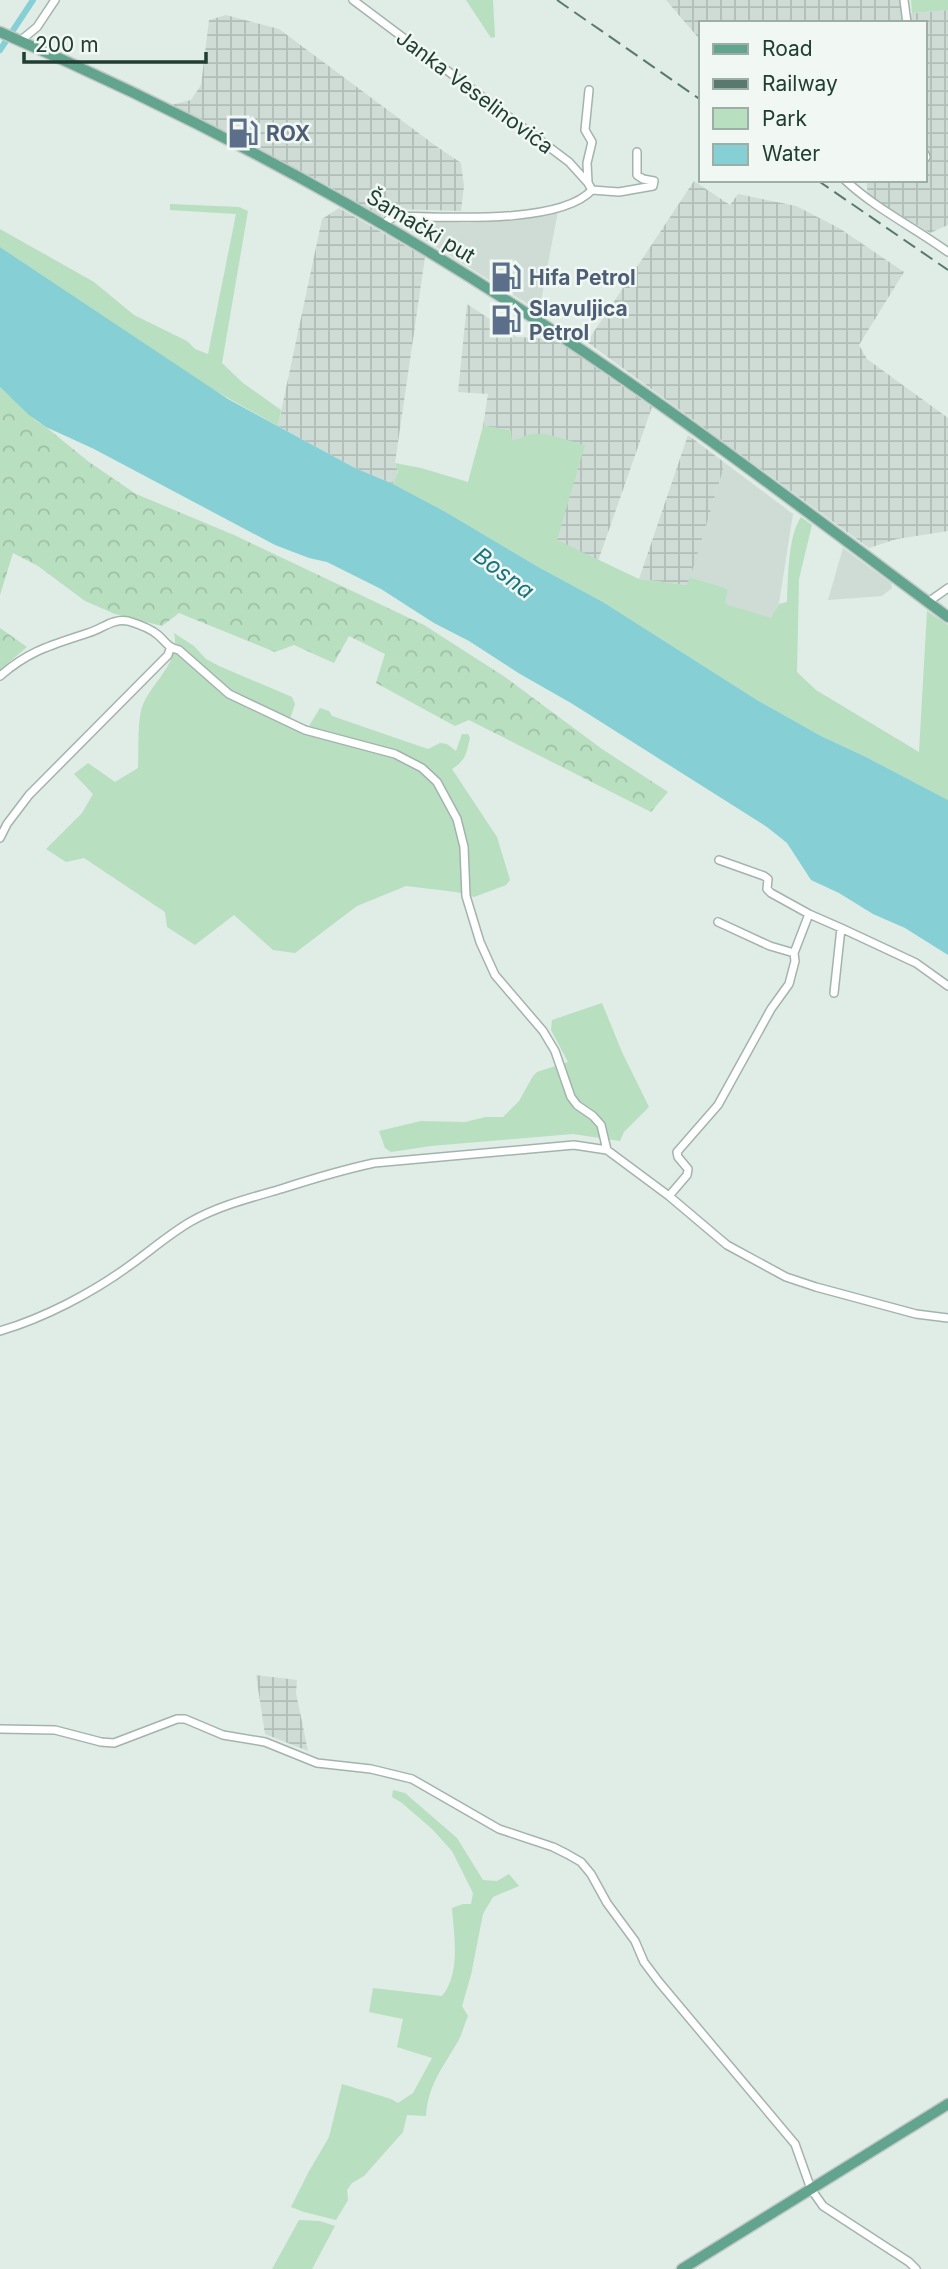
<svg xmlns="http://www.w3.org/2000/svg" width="948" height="2269" font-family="Inter,sans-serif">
<defs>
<pattern id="industrial-grid" width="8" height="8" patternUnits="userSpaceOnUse" patternTransform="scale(1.75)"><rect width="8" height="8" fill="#cedcd5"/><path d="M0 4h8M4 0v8" fill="none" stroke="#b1beb7"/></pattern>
<pattern id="forest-crowns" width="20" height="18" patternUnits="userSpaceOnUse" patternTransform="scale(1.75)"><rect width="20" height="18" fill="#b8dfbf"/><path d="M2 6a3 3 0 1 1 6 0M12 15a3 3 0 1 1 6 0" fill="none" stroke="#9ec0a5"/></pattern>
</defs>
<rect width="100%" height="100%" fill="#e0ece6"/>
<path fill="#cedcd5" d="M558,211l-19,100 -138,-86v-6l67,4z
M725,463l68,51 -14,89 -7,16 -48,-15 4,-15 -38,-12z
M843,548l48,35 1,5 -10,8 -54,4z"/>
<path fill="url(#industrial-grid)" d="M666,0h233l3,14 46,-4v215l-18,8 -62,-38 -2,-15h59v-157h-224v18z
M226,15l53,14 157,117 25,17 3,23 -3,25 -67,-2 -13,8 -61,-36 -149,-76 20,-5 10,-15 8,-65z
M694,181l36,24 8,-11 58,12 43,22 65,44 -45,73 8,14 81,59v113l-51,8 -28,9 -282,-206z
M339,208l86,49 -30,206 3,9 -5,12 -38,-16 -77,-42 44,-207z
M467,304l50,33 38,2 97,68 -54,154 -41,-21 1,-8 -29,-97 -12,5h-6v-10l-28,-4 5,-32 -30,-2z
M688,435l37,28 -37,122 -49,-6z
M256,1675l41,5 -1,13 12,58 -43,-17z"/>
<path fill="#b8dfbf" d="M466,0h27l2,37 -4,1z
M911,0h37v10l-36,3z
M170,204l69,3 9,4 -26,152 21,20 38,27 -3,16 -64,-36 -214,-143v-18l94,53 40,33 53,26 8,8 13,5 28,-140 -66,-4z
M483,426l28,4 1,10c7,0 9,-3 16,-5 18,-4 40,6 57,10l-28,95 82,39 48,6 3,-8 38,12 -3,15 46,14 8,-14 8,-2c1,-23 1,-67 14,-85l11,8 -13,54 -2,93 19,18 103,62 8,-141 21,14v175l-82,-43 -45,-21 -64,-36 -154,-98 -63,-34 -96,-57 -51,-27 5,-12 -3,-9 26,5 47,14z
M174,633l20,13 12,13 13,7 73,31 3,7 -5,15 19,7 11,-18 9,3 3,5 96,33 12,-6 7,1 9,7 6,-17h6l2,4c-4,16 -3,21 -18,31l45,68 13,43 -4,5 -32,12 -18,-5 -50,-6 -49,20 -62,47 -22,-3 -39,-35 -39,30 -28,-18 -2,-15 -81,-54 -18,4 -20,-13 36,-36 11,-19 -19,-20 14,-11 27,19 23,-14c1,-17 -1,-45 4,-61 9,-25 39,-44 32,-74z
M602,1003l20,49 27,55 -25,25 -4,9 -47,-7 -142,12 -40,6 -6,-4 -6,-17 42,-10 44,1 21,-5h17l16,-16 14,-25 4,-4 31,-10 -17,-32 1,-10z
M393,1790l12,3 52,45 26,42 14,1 12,-7 10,12 -26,11 -10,17 -12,61 -9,31 6,10c-4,9 -6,19 -11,27 -15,26 -29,42 -31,73l-19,-1 -4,17 -39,44 -12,7 -5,7 1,10 -12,20 -32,-8 -13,-5 17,-34 21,-36 13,-53 49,15 7,4 15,-10 19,-35 -35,-11 6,-28 -34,-7 4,-24 69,8c19,-24 12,-59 10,-88l11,-4h8l2,-11 -21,-42 -20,-22 -30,-26 -10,-6z
M299,2220l21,1 15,5 -23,43h-40z"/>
<path fill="url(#forest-crowns)" d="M0,387l35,33 11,7 43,35 47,32 98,41 190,90 81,52 97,72 66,43 -17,20 -182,-92 -14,6 -79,-43 9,-29 -36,-18 -15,27 -40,-18 -19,7 -96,-39 -17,13 -47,-12 -30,-13 -47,-35 -25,-13 -13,42z
M0,628l27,19 -27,23z"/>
<path fill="#85cfd5" d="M0,247l228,152 127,69 38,16 51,27 96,57 63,34 154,98 64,36 45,21 82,43v155l-43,-27 -32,-14 -34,-21 -28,-13 -24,-37 -20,-16 -196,-124 -51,-29 -51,-33 -35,-18 -53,-34 -54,-27 -18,-4 -34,-13 -181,-96 -48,-22 -17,-12 -29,-28z"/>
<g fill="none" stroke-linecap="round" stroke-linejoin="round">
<path stroke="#85cfd5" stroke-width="6" d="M0,50l33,-50"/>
<g stroke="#a3b4ad" stroke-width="10">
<path id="minor" d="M353,0l216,162 19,21 4,7
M904,0l3,23
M20,41l17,-14 18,-27
M925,154l1,3
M845,180c31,29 69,47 103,72
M588,182l-1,-19 5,-21 -7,-12 4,-40
M383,225l5,-5 9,-4c46,1 163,9 195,-26l27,2 34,-6 1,-5 -11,-2 -6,-4v-23
M928,602l20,-14
M0,676c30,-26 52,-31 88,-43 14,-4 25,-15 40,-12 10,3 22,7 30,14 8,7 10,13 21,15l50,44 76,36 90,24 27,14 15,14 20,37 7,28 2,49 14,46 15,33 48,56 12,20 16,46 6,8 16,11 8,9 6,25
M0,838l7,-14 22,-29 139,-140 2,-6
M719,860l45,16 4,3 -1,10 4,4 38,21 32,14 -7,65
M718,922l52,24 24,7 15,-39
M841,928l75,35 32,23
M669,1196l18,-21 1,-6 -10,-12 -1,-5 41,-47 53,-96 18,-25 6,-23 -1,-8
M0,1331c44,-13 92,-38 129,-65 21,-15 39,-31 61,-44 28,-16 60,-24 91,-33 31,-10 61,-19 93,-26l200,-18 33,5 62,46 58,49 59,32 30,10 100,27 32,4
M0,1729l55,1 46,12 13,1 63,-24h8l38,16 42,7 52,21 54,6 41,10 87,50 54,18 14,7 14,8 10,12 16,29 28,38 9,21 15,20 136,162 16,45 12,17 86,56 7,7"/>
</g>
<g stroke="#c1c9c6" stroke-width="13">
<path id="primary" d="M0,32c183,79 362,173 529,283 144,94 281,199 419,302
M682,2269l266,-165"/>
</g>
<use href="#minor" stroke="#fff" stroke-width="7"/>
<use href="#primary" stroke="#62a48e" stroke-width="10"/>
<path stroke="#5a796e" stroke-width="2" stroke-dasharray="14 7" stroke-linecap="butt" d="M557,0l144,100
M817,180l131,90"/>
</g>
<defs>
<g id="fuel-bare" transform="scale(2.415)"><path d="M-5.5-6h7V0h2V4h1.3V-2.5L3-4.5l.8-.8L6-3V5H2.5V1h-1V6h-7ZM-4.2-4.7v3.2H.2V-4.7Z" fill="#5c6f8a" stroke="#f1f8f4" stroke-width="2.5" paint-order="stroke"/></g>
</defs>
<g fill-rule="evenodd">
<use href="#fuel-bare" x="243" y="133"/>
<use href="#fuel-bare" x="506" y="277"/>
<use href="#fuel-bare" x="506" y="320"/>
</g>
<g text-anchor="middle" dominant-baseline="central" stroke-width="5" stroke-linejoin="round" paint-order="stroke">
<g font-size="21" fill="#203e33" stroke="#f1f8f4">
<text transform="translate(475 92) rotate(37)">Janka Veselinovića</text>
<text transform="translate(421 226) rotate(31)">Šamački put</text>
</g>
<g font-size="21" font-weight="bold" fill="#4e5e75" stroke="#f1f8f4" text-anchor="start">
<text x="266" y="133">ROX</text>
<text x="529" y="277">Hifa Petrol</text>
<text x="529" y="308">Slavuljica<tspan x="529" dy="24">Petrol</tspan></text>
</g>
<g font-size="23" font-style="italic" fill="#17747d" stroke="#f1f8f4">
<text transform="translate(504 573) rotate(37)">Bosna</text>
</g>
</g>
<rect x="699" y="21" width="228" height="161" fill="#f1f8f4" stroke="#9daea7" stroke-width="2"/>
<rect x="713" y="44" width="35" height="10" fill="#62a48e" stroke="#9daea7" stroke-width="2"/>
<text x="762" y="56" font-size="21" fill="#203e33">Road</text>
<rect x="713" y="79" width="35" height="10" fill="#5a796e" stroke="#9daea7" stroke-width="2"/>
<text x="762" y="91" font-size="21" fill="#203e33">Railway</text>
<rect x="713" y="108" width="35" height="21" fill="#b8dfbf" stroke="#9daea7" stroke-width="2"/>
<text x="762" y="126" font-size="21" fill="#203e33">Park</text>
<rect x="713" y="144" width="35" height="21" fill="#85cfd5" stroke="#9daea7" stroke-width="2"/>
<text x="762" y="161" font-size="21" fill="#203e33">Water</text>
<path d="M24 52v10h182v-10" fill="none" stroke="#203e33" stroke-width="3.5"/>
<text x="35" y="52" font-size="21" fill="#203e33" stroke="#f1f8f4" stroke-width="5" paint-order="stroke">200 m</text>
</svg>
